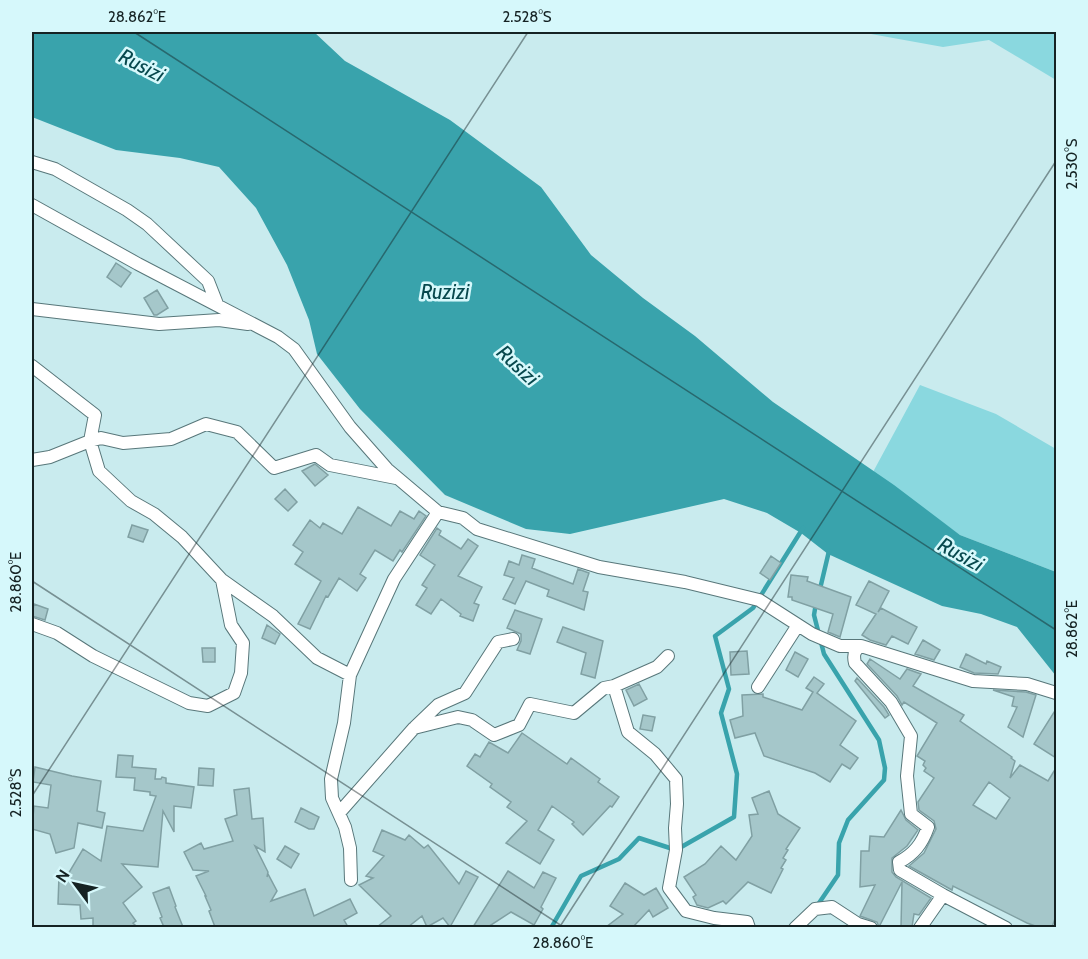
<svg xmlns="http://www.w3.org/2000/svg" width="1088" height="959" font-family="Cabin,sans-serif">
<rect width="100%" height="100%" fill="#c9ebee"/>
<path fill="#8ad8df" d="M868,32h188v48l-67,-40 -46,7 -72,-13z
M920,385l76,29 60,35v123l-96,-37 -87,-63z"/>
<path fill="#39a3ac" d="M32,32h282l31,29 105,59 91,67 50,68 52,43 52,38 78,66 121,83 66,50 96,37v104l-39,-49 -36,-13 -39,-8 -114,-52 -27,-21 -34,-20 -43,-14 -154,35 -44,-5 -81,-34 -85,-86 -43,-55 -8,-34 -22,-55 -31,-57 -37,-41 -39,-9 -64,-8 -84,-33z"/>
<g fill="none" stroke-linecap="round" stroke-linejoin="round">
<path stroke="#39a3ac" stroke-width="4.5" d="M820,589l9,-38
M816,603l-2,12 10,39 55,86 6,28 -1,12 -36,40 -9,23 -1,32 -21,31
M551,928l30,-52 38,-17 20,-21 37,12 58,-33 3,-43 -16,-61 8,-24 -14,-53 38,-28 50,-80"/>
</g>
<path fill="#a5c7ca" stroke="#80a0a3" stroke-width="1.5" fill-rule="evenodd" d="M116,263l15,10 -10,14 -14,-10z
M157,290l11,18 -11,7h-3l-10,-17z
M315,464l13,11 -13,11 -13,-15z
M285,489l12,13 -9,9 -13,-12z
M358,507l33,19 9,-15 14,8 5,-8 7,5 -24,36 -2,-2 -7,11 -18,-11 -15,24 6,4 -9,13 -18,-13 -11,19 -2,-1 -16,33 -12,-5 23,-43 -26,-17 8,-12 -10,-7 17,-25 10,8 3,-5 19,11z
M132,525l16,5 -5,12 -15,-5z
M437,528l4,3 -2,4 22,14 7,-10 10,7 -20,30 24,11 -8,16 5,2 -6,16 -13,-5 1,-2 -20,-15 -10,15 -15,-9 11,-17 -5,-3 13,-20 -15,-10z
M522,555l13,4 -3,9 41,16 5,-15 11,4 -6,18 5,1 -4,18 -37,-14 2,-6 -23,-9 -11,23 -12,-5 11,-21 -10,-3 5,-14 10,4z
M771,556l10,7 -11,17 -10,-7z
M791,575l17,2 -1,4 44,16 -11,40 -12,-5 5,-18 -41,-14v-3h-4z
M869,581l20,10 -11,21 3,-4 36,19 -9,17 -16,-8 -6,9 -16,-5 -8,-5 14,-21 -20,-9z
M34,604l14,5 -3,11 -13,-4z
M515,610l27,9 -12,35 -13,-4 4,-9v-7l-14,-6z
M267,625l13,9 -5,10 -13,-6z
M563,627l40,14 -8,37 -14,-4 5,-21 -29,-11z
M923,640l17,10 -6,10 -19,-6z
M202,648h13v14h-12z
M747,651l2,23 -18,1 -1,-23z
M795,652l13,7 -10,18 -12,-7z
M966,654l20,10 1,-3 14,6 -3,7 -24,-1 -14,-6z
M870,659l30,20 7,-10 14,5 -8,12 51,29 -4,6 52,36 -1,1 4,3 -5,17 10,-13 28,16 8,-13v148l-4,11h-14l-11,-4 -74,-37 -1,4 -43,-24 15,-13 12,-24 -2,-8 -15,-11 -1,-8 16,-24 -10,-7 2,-3 -3,-3 2,-4 -8,-5 20,-33 -33,-21 -2,3 -5,-9 -30,-32zM989,782l21,16 -14,21 -23,-14z
M814,677l10,7 -7,9 39,28 -16,24 18,13 -8,11 -8,-5 -12,18 -15,-9 -51,-17 -9,-23 -20,5 -5,-18 13,-4 -1,-21 21,-1v3l39,13 11,-18 -7,-4z
M857,678l27,29 5,8 -4,3 -30,-37z
M639,684l8,15 -13,7 -8,-16z
M993,690l33,2 10,3 -13,42 -15,-10 9,-20 -5,-1 2,-9z
M1056,709v49l-22,-14z
M643,715l12,2 -3,14 -12,-2z
M522,733l45,31 4,-6 29,21 -2,3 21,15 -7,10 -2,-1 -27,29 -11,-11 2,-2 -22,-16 -14,24 16,10 -14,24 -34,-21 21,-22 -20,-14 4,-5 -21,-15 2,-3 -25,-18 8,-12 5,3 9,-15 19,11z
M118,755l15,1 -1,11 24,2 -1,10h6l1,-2 4,1v5l28,4 -3,21 -17,-2v26l-11,-21 -5,56 -36,-3 20,23 -19,16 13,18 -3,2 4,4h-44v-9l-12,1 -1,-14 -22,-1 1,-28h8l16,-27 18,12 6,-35 36,5 13,-35 -6,-1v-3l-16,-2 1,-12 -19,-1z
M35,767l37,9 29,5 -4,30 8,2 -3,15 -24,-5 -4,25 -18,5 -6,-19 -18,-5 2,-23 14,2 3,-23 -18,-3z
M199,768l15,1 -1,17 -15,-1z
M249,788l3,31 11,-1 2,34 -10,-6 13,26 -1,5 1,-3 9,17 -6,10 34,-12 9,27 36,-17 7,14 -13,7 4,7h-133l-6,-16 2,-1 -6,-14h1l-10,-20 13,-5 -16,-1 -9,-18 17,-9 3,6 29,-8 -8,-22 12,-4 -3,-25z
M769,791l9,23 22,14 -14,21 2,1 -5,8 3,2 -5,8 2,1 -12,24 -23,-11 -22,22 -3,-3 -15,7 -11,-3 -4,-8 3,-2 -12,-18 21,-13 16,-18 15,14 16,-24 -3,-21 9,-1 -6,-16z
M301,808l18,9 -5,12h-5l-14,-7z
M901,810l5,10 12,10 -11,16 -15,12v14l4,5 35,21 -12,17 -5,-1 -2,13h-11l1,-45 -23,45 -2,-5 -17,-6 15,-31 -15,2 1,-36h8l1,-15 14,1z
M382,830l23,10 4,-5 15,13 4,-3 31,39 7,-13 12,6 -28,50 -7,-9 -16,9 -5,-11 -14,11h-31l14,-11 -32,-31 14,-7 -7,-2 18,-20 -11,-5z
M285,846l14,8 -8,14 -14,-9z
M508,871l26,17 9,-16 13,6 -15,29 2,2 -9,16 -23,-13 -23,15h-15z
M625,883l19,12 12,-7 12,20 -15,9 -4,-7 -16,17h-27l17,-13 -13,-8z
M169,887l7,19 -1,1 8,20h-19l-4,-9 2,-1 -9,-24z"/>
<g fill="none" stroke-linecap="round" stroke-linejoin="round">
<g stroke="#58777a" stroke-width="14">
<path id="minor" d="M32,162l23,7 72,41 20,14 61,57 9,23
M32,205l106,59 140,73 16,12 56,78 37,42 51,43 25,6 14,11 122,38 86,15 74,18 53,34 28,12h21l112,35 54,3 29,9
M32,309l127,15 60,-4 29,4
M32,366l63,49 -5,26 9,30 32,30 23,13 28,23 40,43 51,36 44,42 33,17 -6,48 -13,56 1,19 13,29 5,21 1,32
M32,460l18,-3 40,-16 11,-3 22,5 48,-4 35,-15 31,8 37,36 42,-13 14,10 66,13
M32,624l25,9 36,23 96,47 19,3 26,-13 7,-20 2,-30 -12,-18 -9,-45
M861,646c-7,4 -8,9 -6,17l36,39 20,34 -4,40 4,38 17,13c-6,17 -14,27 -29,35l1,8 43,25 63,33
M350,675l44,-96 44,-67
M614,686l14,46 27,22 21,25 1,25 -2,24 1,22 -7,38 17,23 28,7 33,4 2,6
M758,687l40,-62
M415,727l23,-22 27,-12 33,-51 15,-3
M339,813l75,-85 44,-11 14,3 22,15 25,-10 11,-21 44,9 30,-25 10,-2 43,-19 11,-11
M795,928l20,-19 17,-2 26,17 13,4
M920,928l23,-33"/>
</g>
<use href="#minor" stroke="#fff" stroke-width="12"/>
</g>
<path fill="none" stroke="#152223" stroke-width="1.5" stroke-opacity="0.45" d="M134,32l922,598M32,581l533,347M32,796l496,-764M559,928l497,-767"/>
<g text-anchor="middle" dominant-baseline="central" stroke-width="5" stroke-linejoin="round" paint-order="stroke">
<g font-size="21" font-style="italic" fill="#07484d" stroke="#d6f8fb">
<text transform="translate(142 65) rotate(27)">Rusizi</text>
<text x="445" y="291">Ruzizi</text>
<text transform="translate(518 365) rotate(43)">Rusizi</text>
<text transform="translate(961 554) rotate(29)">Rusizi</text>
</g>
</g>
<rect width="1088" height="959" fill="none" stroke="#d6f8fb" stroke-width="66"/>
<g transform="translate(75 884) rotate(303)" stroke="#d6f8fb" stroke-width="4.5" paint-order="stroke">
<path d="M0-4.5L10 22L0 15L-10 22Z" fill="#152223"/>
<text y="-9" font-size="16" font-weight="bold" text-anchor="middle" fill="#152223">N</text>
</g>
<rect x="33" y="33" width="1022" height="893" fill="none" stroke="#152223" stroke-width="2"/>
<g font-size="15" text-anchor="middle" fill="#152223">
<text x="137" y="22">28.862°E</text>
<text x="527" y="22">2.528°S</text>
<text transform="translate(1072 164) rotate(-90)" y="5">2.530°S</text>
<text transform="translate(16 582) rotate(-90)" y="5">28.860°E</text>
<text transform="translate(1072 629) rotate(-90)" y="5">28.862°E</text>
<text transform="translate(16 793) rotate(-90)" y="5">2.528°S</text>
<text x="563" y="948">28.860°E</text>
</g>
</svg>
